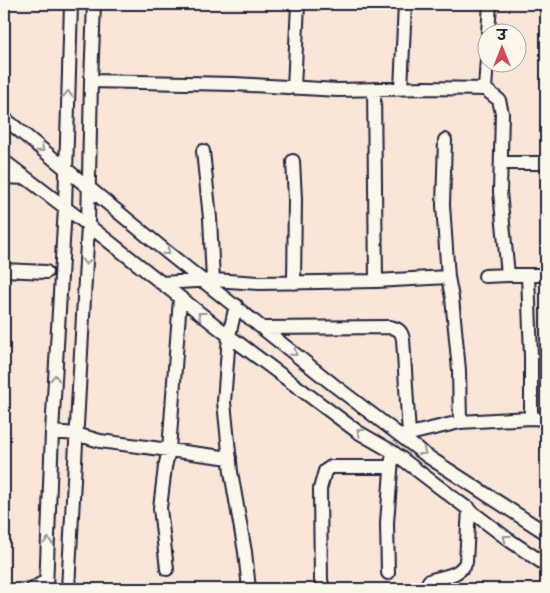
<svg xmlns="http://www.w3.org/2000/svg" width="550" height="593" font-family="Pangolin,'Playpen Sans Deva',sans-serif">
<rect width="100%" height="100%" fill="#fae6d9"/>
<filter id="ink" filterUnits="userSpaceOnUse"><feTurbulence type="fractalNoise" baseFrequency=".02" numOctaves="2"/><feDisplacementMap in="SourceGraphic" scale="10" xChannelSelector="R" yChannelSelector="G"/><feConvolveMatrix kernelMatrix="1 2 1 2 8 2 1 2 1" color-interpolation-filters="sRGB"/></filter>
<g filter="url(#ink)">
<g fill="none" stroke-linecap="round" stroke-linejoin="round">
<g stroke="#22223b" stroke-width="16">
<path id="minor" d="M488,32l2,-28
M91,81l143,3 104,6 88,-2 59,1 14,11 3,13 -2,79 8,83h20l3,81v62l15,1
M294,88l4,-84
M374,89l2,192
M401,89l4,-85
M485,89l3,-45
M4,118l164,135 167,133 92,70 119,77
M445,140l-2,65 5,72 4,21 7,72 1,52 71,-4
M203,151l7,67 3,62
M4,161l84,64 141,111 129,96 35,20 116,88 37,25
M293,161l2,38 -1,84
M502,163h44
M4,177l22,1
M4,270l42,2
M528,275h18
M485,276l23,-1
M161,283l52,-3 46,3 117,-2 72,-4
M236,305l-7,31 -5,66 7,70 14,80 4,37
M263,328l127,-1c8,2 11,3 13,12l6,95
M52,432l24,2 24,7 130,17
M401,436l59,-14
M167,569l-7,-61 5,-41 4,-17 11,-151
M388,573l-1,-50 5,-65
M32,589l14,-8
M46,589l6,-157 13,-225 6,-203
M68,589l20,-364 3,-144 3,-77
M323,589l-2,-9 -1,-91 5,-18 6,-4h60
M425,589l4,-8c14,-5 31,-5 37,-19l3,-54"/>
</g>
<use href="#minor" stroke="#fbf7ec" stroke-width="12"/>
</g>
<defs><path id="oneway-chevron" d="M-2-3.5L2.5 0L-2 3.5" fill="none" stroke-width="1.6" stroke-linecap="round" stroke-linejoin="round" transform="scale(1.25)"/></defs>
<g stroke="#99979c">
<use href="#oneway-chevron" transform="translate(68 94) rotate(-88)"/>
<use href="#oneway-chevron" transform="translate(41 149) rotate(40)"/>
<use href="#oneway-chevron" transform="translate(167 252) rotate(39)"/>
<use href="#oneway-chevron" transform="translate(86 262) rotate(93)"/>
<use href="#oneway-chevron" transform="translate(201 315) rotate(-142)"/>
<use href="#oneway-chevron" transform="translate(294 353) rotate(39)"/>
<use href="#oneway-chevron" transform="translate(55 378) rotate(-87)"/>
<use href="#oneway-chevron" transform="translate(360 432) rotate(-147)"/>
<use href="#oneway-chevron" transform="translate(423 452) rotate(36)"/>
<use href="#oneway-chevron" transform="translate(506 538) rotate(-143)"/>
<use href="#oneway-chevron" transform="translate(48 541) rotate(-88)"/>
</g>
</g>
<rect width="550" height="593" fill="none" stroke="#fbf7ec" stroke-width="20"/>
<rect x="10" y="10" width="530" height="573" fill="none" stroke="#22223b" stroke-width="2" filter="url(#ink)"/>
<g transform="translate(502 48)"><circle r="24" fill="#fbf7ec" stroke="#a4a2a5"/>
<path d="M0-4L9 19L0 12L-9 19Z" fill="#d1495b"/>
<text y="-8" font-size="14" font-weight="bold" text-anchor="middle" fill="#22223b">उ</text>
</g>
</svg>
